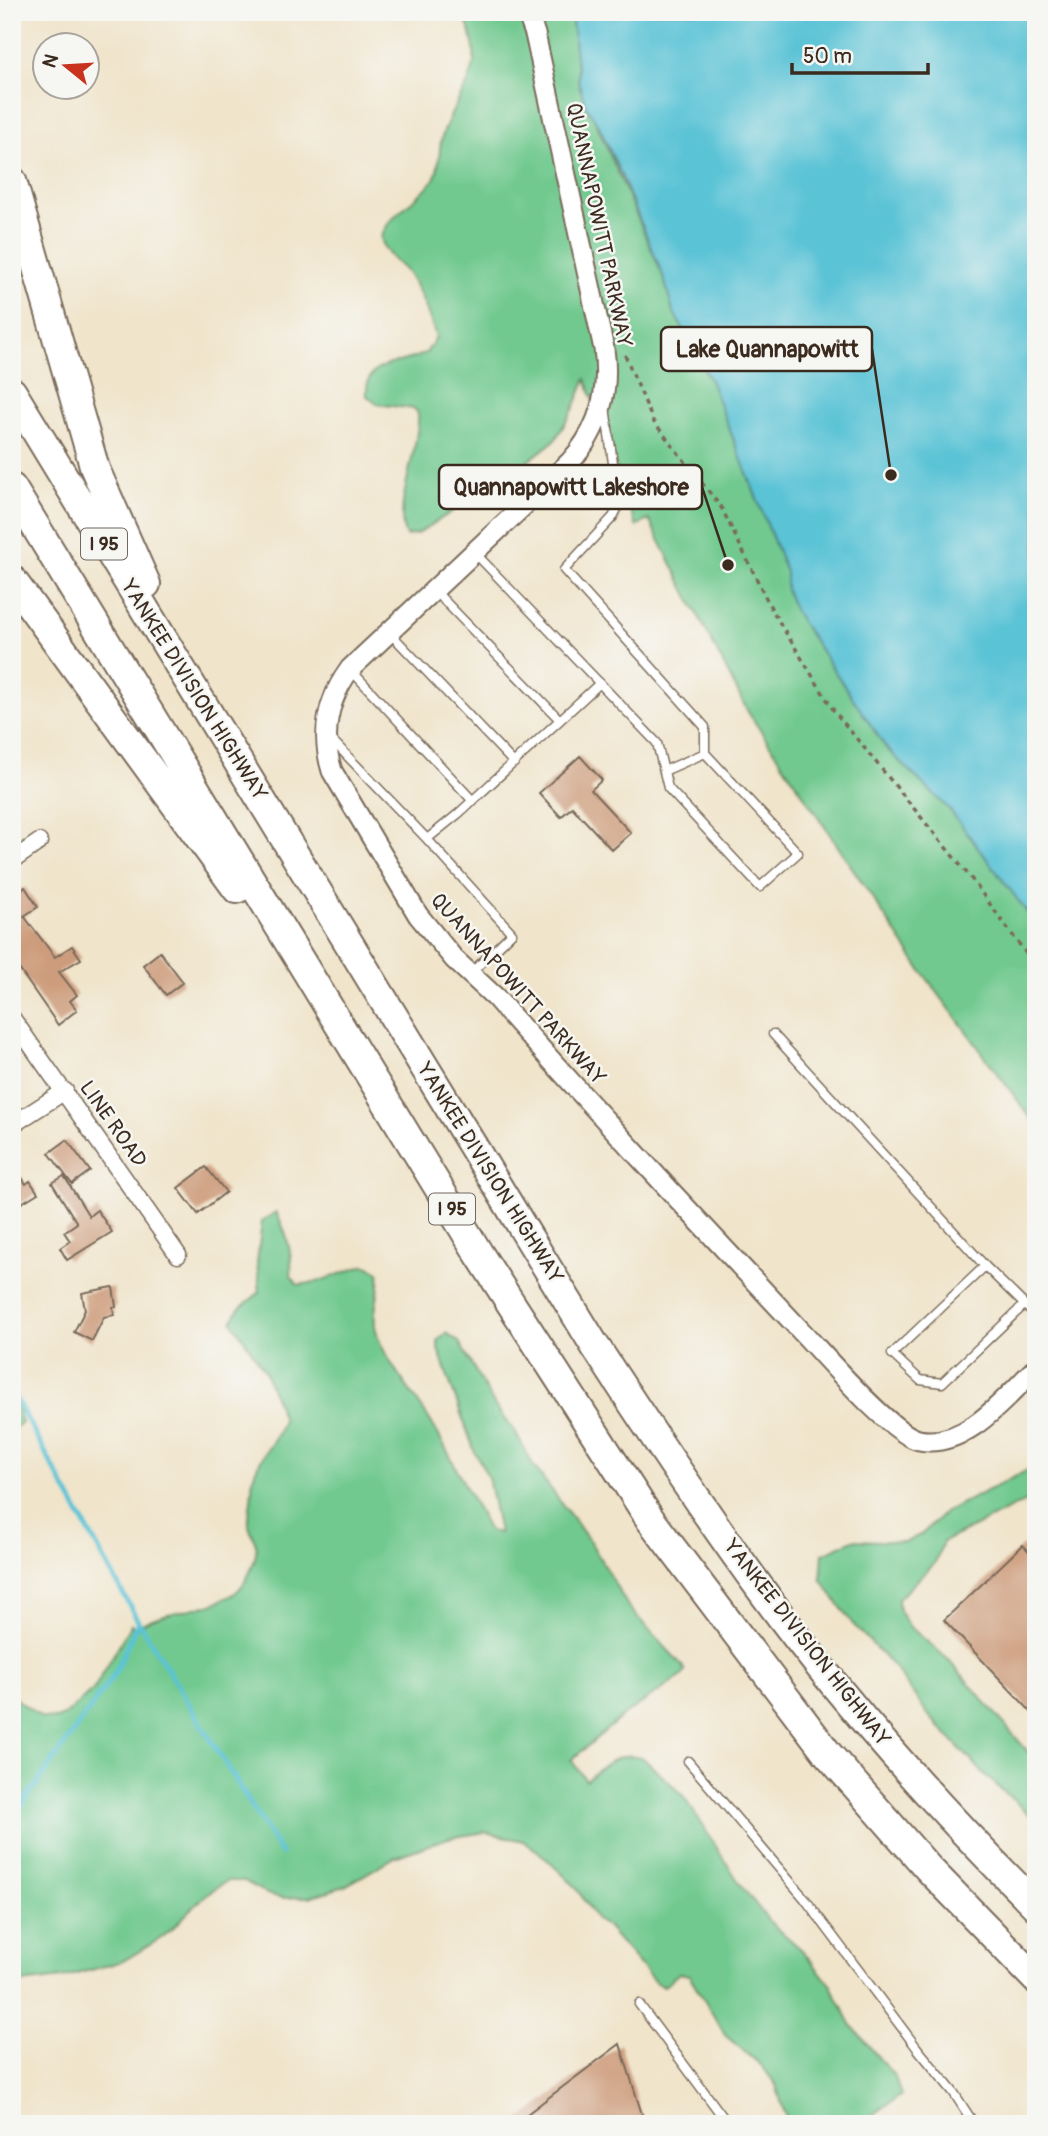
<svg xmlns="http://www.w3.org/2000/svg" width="1048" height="2136" font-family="Pangolin,sans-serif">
<rect width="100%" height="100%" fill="#f6f6f2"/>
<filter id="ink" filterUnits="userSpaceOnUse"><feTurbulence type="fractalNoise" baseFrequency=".0143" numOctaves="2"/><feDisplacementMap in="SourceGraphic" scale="14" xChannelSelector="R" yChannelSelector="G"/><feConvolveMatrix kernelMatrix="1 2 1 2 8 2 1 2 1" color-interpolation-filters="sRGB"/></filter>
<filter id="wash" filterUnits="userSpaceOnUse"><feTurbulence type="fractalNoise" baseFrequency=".00686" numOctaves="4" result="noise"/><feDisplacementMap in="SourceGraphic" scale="28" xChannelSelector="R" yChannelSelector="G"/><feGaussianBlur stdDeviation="1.57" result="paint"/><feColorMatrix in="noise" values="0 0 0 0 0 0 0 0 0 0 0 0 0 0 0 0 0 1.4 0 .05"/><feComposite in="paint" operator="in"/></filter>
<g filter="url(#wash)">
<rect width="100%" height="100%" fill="#f0e4ca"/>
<path fill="#71c98f" stroke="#567a56" stroke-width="2" d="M462,12h109l8,72 85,194 9,33 37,69 76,192v18l10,24 91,135 62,60 87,115v201l-116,-156 -172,-257 -99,-192 -13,6 -50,-147 -13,31 -18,30 -74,58 -25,11 -37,24 -13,3c-14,-26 14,-87 12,-122l-3,-5 -38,-5 -10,-8c-3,-36 30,-30 54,-41l6,-3 9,-15c-6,-19 -13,-39 -23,-56 -11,-20 -24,-17 -32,-43 9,-27 37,-36 53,-59 7,-12 4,-28 8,-42 16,-53 51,-61 20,-125z
M276,1212c11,21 17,41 15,64l7,9 19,-3 48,-17 14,7c3,20 -8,38 -3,58 6,28 39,65 55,92 21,35 38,73 58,109l10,2 -11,-56 -14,-27 -36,-101v-9l8,-7 13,9 36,64 19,24 19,35 58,78 38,65 52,56 4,7 -3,5 -58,39 -53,45 15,20c17,-14 34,-31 57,-22l40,37 57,89 29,37 33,29 28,34 22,42 43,51 6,18 -41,29h-72l-12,-39 -14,-19 -36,-30 -37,-61 -10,-2 -15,13 -8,-3 -49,-56 -10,-7 -22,-34 -36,-34 -16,-11 -37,-9 -38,6 -53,19 -50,29 -36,11 -26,1 -16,-4 -23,-13h-17l-19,12 -45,44 -40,24 -61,17 -50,6v-288l30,22 15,1 8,-4 29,-26 37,-65 4,5c24,-21 71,-16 100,-36 11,-8 23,-34 21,-48 -1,-7 -6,-13 -7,-20 -1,-12 3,-26 3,-37 0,-27 25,-44 31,-68l-18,-49 -33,-50 6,-11 22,-18 -3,-29 5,-42z
M12,1388l10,35 -10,6z
M1036,1466v30l-93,46 -8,21 -37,36 1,12 10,15 41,35 86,100v59l-49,-43 -57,-60 -36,-50 -42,-44 -31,-44 2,-25 30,-14 53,2 16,-8 23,-22z"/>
<path fill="#5ac3d6" stroke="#4a767a" stroke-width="2" d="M571,12h465v912l-87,-115 -62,-60 -91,-135 -10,-24v-18l-76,-192 -37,-69 -9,-33 -42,-101 -23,-51 -13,-20 -7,-22z"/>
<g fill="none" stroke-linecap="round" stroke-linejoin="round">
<path stroke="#5ac3d6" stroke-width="5" d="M12,1392l126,229 143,233
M12,1819l103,-146 23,-52"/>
</g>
<g id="blocks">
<path fill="#cd9c7c" d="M580,756l22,24 -11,10 40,43 -19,17 -40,-43 -11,10 -22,-24z
M25,887l13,20 -14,9 31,41 17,-11 9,13 -22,13 18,23 -7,6 7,9 -19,15 -39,-56 -7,5v-79z
M160,952l23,30 -17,13 -23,-30z
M67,1140l23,31 -18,13 -23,-31z
M12,1162l14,22 4,-3 8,12 -18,11 -8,-11z
M206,1167l20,25 -28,22 -20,-26z
M64,1176l25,40 8,-6 15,22 -45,28 -7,-12 10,-7 -6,-9 13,-9 -25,-40z
M113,1287l3,20h-3l1,8 -10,2 -12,24 -18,-9 11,-22 -3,-17z
M1023,1545l13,14v158l-92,-97z
M620,2044l25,80h-131l42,-32z"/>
</g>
</g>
<g filter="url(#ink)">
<use href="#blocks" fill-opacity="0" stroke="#7a6b5a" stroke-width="2"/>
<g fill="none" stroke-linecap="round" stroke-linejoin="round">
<g stroke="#7a6b5a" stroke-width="11">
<path id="service" d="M475,553l182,190 11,45 92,99 38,-34 -93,-100v-26l-141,-157 49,-53 6,-12 -14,-98
M434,590l126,130
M389,632l125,131
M350,669l123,132
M331,739l96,100 31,-25 142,-131
M664,771l41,-18
M427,839l85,94 -42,41
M773,1034l212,232 -93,88 28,26 22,3 82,-78
M985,1266l51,50
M688,1761l117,138 112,149 37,45 20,31
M639,2004l89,120"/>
</g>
<g stroke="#7a6b5a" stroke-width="19">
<path id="minor" d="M12,861l27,-19
M12,1018l166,237
M12,1125l53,-34"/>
</g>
<g stroke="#7a6b5a" stroke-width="23">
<path id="tertiary" d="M527,12l8,22 69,315c6,42 -5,81 -34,113l-220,207c-23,31 -29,66 -18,102l86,144 36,44 41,38c100,114 204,225 308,336 21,22 89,102 116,107 47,9 87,-43 117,-72"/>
</g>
<g stroke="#7a6b5a" stroke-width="32">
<path id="motorway" d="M12,181l83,288 51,115
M12,392l583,954c54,83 108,165 167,245 81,111 176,217 274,315
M12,488l467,766 171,265 178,235 100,114 108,111
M12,580l225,309"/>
</g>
<path stroke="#7a6b5a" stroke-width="3.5" stroke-dasharray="5 5" stroke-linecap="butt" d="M625,355l28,66 68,86 51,103 62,101 136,166 66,90"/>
<use href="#service" stroke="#fff" stroke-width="8"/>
<use href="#minor" stroke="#fff" stroke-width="16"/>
<use href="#tertiary" stroke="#fff" stroke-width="19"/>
<use href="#motorway" stroke="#fff" stroke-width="28"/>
</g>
</g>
<g text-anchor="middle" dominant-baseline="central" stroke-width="5" stroke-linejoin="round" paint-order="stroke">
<g fill="#f6f6f2" stroke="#73675e" stroke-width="2">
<rect x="81" y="528.5" width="46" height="31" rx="5"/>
<rect x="429" y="1193.5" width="46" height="31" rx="5"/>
</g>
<g font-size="19" font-weight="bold" fill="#3b2a1e">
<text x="104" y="544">I 95</text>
<text x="452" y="1209">I 95</text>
</g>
<g font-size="21" fill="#3b2a1e" stroke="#f6f6f2">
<text transform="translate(599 225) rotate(78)">QUANNAPOWITT PARKWAY</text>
<text transform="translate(194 690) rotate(58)">YANKEE DIVISION HIGHWAY</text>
<text transform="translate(518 989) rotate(48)">QUANNAPOWITT PARKWAY</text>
<text transform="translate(113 1124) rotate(55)">LINE ROAD</text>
<text transform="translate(490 1173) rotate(58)">YANKEE DIVISION HIGHWAY</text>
<text transform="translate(807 1643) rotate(52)">YANKEE DIVISION HIGHWAY</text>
</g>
</g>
<path fill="none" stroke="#3b2a1e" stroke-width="2.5" d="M891 475L872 349M728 565L702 487"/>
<g fill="#3b2a1e" stroke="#f6f6f2" stroke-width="2.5">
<circle cx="891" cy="475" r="7"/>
<circle cx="728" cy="565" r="7"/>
</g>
<g fill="#f6f6f2" stroke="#3b2a1e" stroke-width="2.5">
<rect x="661" y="327" width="211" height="44" rx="7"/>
<rect x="439" y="465" width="263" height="44" rx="7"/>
</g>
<g font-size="23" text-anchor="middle" font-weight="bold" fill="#3b2a1e">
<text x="767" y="357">Lake Quannapowitt</text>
<text x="571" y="495">Quannapowitt Lakeshore</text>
</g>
<rect width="1048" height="2136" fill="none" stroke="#f6f6f2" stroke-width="42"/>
<g transform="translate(66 66) rotate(288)"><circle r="33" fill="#f6f6f2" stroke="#aba49d" stroke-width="2"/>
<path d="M0-5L12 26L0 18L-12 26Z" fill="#c8321e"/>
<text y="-10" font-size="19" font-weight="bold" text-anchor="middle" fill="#3b2a1e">N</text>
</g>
<path d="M792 63v10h136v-10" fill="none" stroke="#3b2a1e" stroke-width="3.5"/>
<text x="803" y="63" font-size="21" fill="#3b2a1e" stroke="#f6f6f2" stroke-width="5" paint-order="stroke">50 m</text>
</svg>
